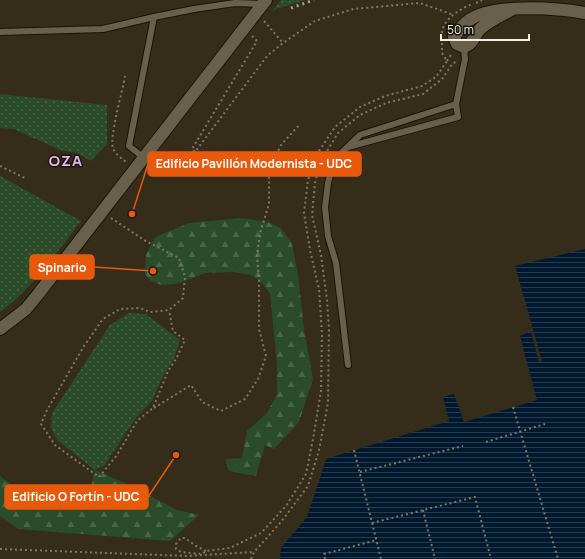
<svg xmlns="http://www.w3.org/2000/svg" width="585" height="559" font-family="Manrope,sans-serif">
<defs>
<pattern id="grass-dots" width="8" height="8" patternUnits="userSpaceOnUse"><rect width="8" height="8" fill="#2a4c29"/><path d="M2 2h.1M6 6h.1" fill="none" stroke="#4a6648" stroke-width="1.8" stroke-linecap="round"/></pattern>
<pattern id="forest-firs" width="22" height="20" patternUnits="userSpaceOnUse"><rect width="22" height="20" fill="#2a4c29"/><path d="M5 1l3.5 6h-7zM16 11l3.5 6h-7z" fill="#4a6648"/></pattern>
<pattern id="water-rules" width="6" height="5" patternUnits="userSpaceOnUse"><rect width="6" height="5" fill="#01192f"/><path d="M0 2.5h6" fill="none" stroke="#273b4d"/></pattern>
</defs>
<rect width="100%" height="100%" fill="#352d19"/>
<path fill="url(#grass-dots)" d="M281,0h24l-32,10z
M0,94l107,11v39l-16,17 -14,-8 -17,-3 -46,-21 -14,-1z
M0,176l81,45c-23,30 -50,69 -81,91z
M129,313l17,1 34,26 -6,18 -12,20 -10,23 -17,18 -31,47 -9,4 -38,-30 -6,-13 1,-14 58,-88z"/>
<path fill="url(#forest-firs)" d="M240,218l28,4 13,6 11,16 6,31 6,54 9,50 -14,43 -25,27 -9,-4 -9,31 -27,-5 -4,-12 17,-1 5,-27 20,-18 10,-19v-30l-7,-71 -11,-13 -8,-5 -17,-3 -29,1 -29,11 -15,1 -10,-4 -6,-7 1,-19 9,-18 34,-14z
M95,470l34,15 48,25 22,5 -29,26 -152,-12 -18,-13v-40l29,22 58,4z"/>
<path fill="url(#water-rules)" d="M585,249v310h-305l1,-11 26,-31 19,-58 123,-38 -6,-24 11,-3 10,28 73,-22 -17,-64 11,-5 8,32 3,-2 -27,-95z"/>
<g fill="none" stroke-linecap="round" stroke-linejoin="round">
<g stroke="#1c1503" stroke-width="8">
<path id="lane" d="M0,32l103,-3 51,-12
M348,147l110,-30 -2,-13 9,-45 -1,-12
M144,158l-15,-12 25,-129 40,-8 41,-6 28,1
M348,365l-12,-102 -8,-27 -3,-29 3,-24 6,-23 26,-25 96,-31"/>
</g>
<g stroke="#1c1503" stroke-width="14">
<path id="street" d="M513,9c-11,6 -23,11 -33,20 -7,7 -5,14 -16,18l-7,-3 -3,-7c4,-6 8,-12 14,-16 23,-18 89,-13 117,-8
M0,329l26,-20 13,-16 227,-293"/>
</g>
<path stroke="#7f7867" stroke-width="2" stroke-dasharray="2 3" stroke-linecap="butt" d="M476,3l6,-3
M264,21l19,22
M442,33c1,-14 18,-24 30,-29
M252,36l5,5 -65,108 3,3 72,-96 16,-13 32,-22 38,-12 67,-6 34,12
M447,61l5,-8
M125,76c-2,14 -16,61 -12,72 2,6 8,10 13,14
M0,166l27,13
M111,218l33,22 35,18 6,19 -2,21 -14,12 -19,2 -10,-4 -20,1 -17,10 -19,27 -37,64 -6,14 14,21 44,32 18,-22 20,-34 16,-13 15,-37 8,-12 9,-19 -12,-9 -4,-21
M513,407l45,152
M154,408l37,-23 11,17 19,9 24,-12 13,-20 8,-23 -7,-27v-49l-2,-24 3,-23 9,-29v-34l12,-25 19,-21
M486,442l59,-18
M354,450l27,109
M360,472l103,-26
M423,510l12,49
M372,523l103,-26 16,62
M0,549l187,7 67,-4
M206,551l-10,-5 -11,-8h-4l-5,6v5l5,3 21,2 4,-3 24,-3 31,-15 25,-27 20,-32 7,-35 8,-48 1,-56 -3,-46 -9,-39 -6,-37 4,-33 9,-26 18,-27 25,-20 25,-11 37,-10 14,-9 11,-16 -5,-8v-11
M251,559l3,-7 27,-30 27,-36 11,-36 9,-47 1,-75 -2,-28 -6,-45 -9,-40 3,-32 6,-22 17,-28 22,-18 26,-12 37,-9 19,-15 11,-16 3,-1
M325,559l-1,-5 53,-14"/>
<use href="#lane" stroke="#69604b" stroke-width="6"/>
<use href="#street" stroke="#69604b" stroke-width="12"/>
<path stroke="#a7a192" stroke-width="3" stroke-dasharray="2 4" stroke-linecap="butt" d="M291,8l23,-8"/>
</g>
<g text-anchor="middle" dominant-baseline="central" stroke-width="3" stroke-linejoin="round" paint-order="stroke">
<g font-size="15" font-weight="bold" letter-spacing="1" fill="#ebb4ef" stroke="#19160d">
<text x="66" y="160">OZA</text>
</g>
</g>
<path fill="none" stroke="#e8590c" stroke-width="1.5" d="M132 214L148 164M153 271L94 267M176 455L148 497"/>
<g fill="#e8590c" stroke="#19160d" stroke-width="1.5">
<circle cx="132" cy="214" r="4"/>
<circle cx="153" cy="271" r="4"/>
<circle cx="176" cy="455" r="4"/>
</g>
<g fill="#e8590c" stroke="#e8590c" stroke-width="1.5">
<rect x="148" y="152" width="213" height="24" rx="4"/>
<rect x="30" y="255" width="64" height="24" rx="4"/>
<rect x="5" y="485" width="143" height="24" rx="4"/>
</g>
<g font-size="12" text-anchor="middle" font-weight="bold" fill="#fff">
<text x="254" y="168">Edificio Pavillón Modernista - UDC</text>
<text x="62" y="272">Spinario</text>
<text x="76" y="501">Edificio O Fortín - UDC</text>
</g>
<path d="M441 34v6h88v-6" fill="none" stroke="#f4efe3" stroke-width="2"/>
<text x="447" y="34" font-size="12" fill="#f4efe3" stroke="#19160d" stroke-width="3" paint-order="stroke">50 m</text>
</svg>
